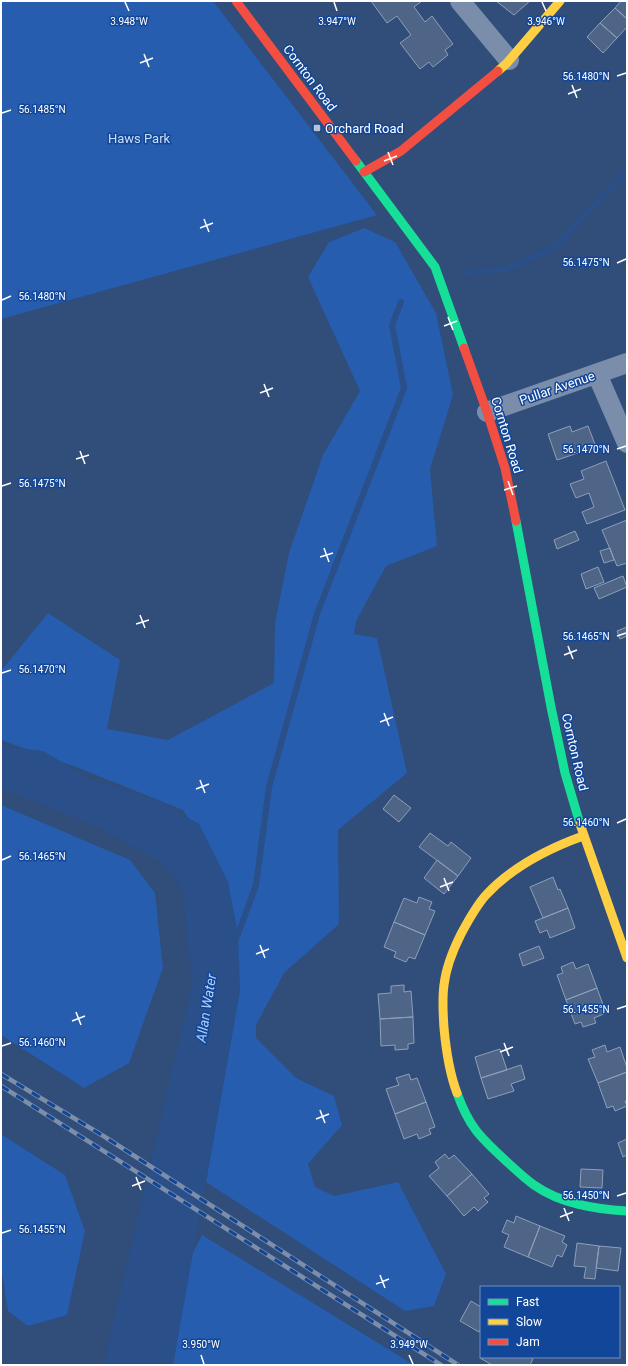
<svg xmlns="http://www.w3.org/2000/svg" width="628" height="1366" font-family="Roboto,sans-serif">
<rect width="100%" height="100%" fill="#314d79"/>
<path fill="#265dae" d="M1,1h212l164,214 -376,104z
M364,228l31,14 41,71 17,82 -23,74 7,77 -51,20 -30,55 -2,13 23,4 30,135 -69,57 1,94 -55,49 -28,52v13l40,40 38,18 8,29 -34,39 7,23 19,9 64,-14 48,92 -12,32 -29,5 -199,-129 34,-192 -12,-108 -45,-72 -107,-43 -75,-27v-69l47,-58 72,47 -13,69 61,11 106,-57 1,-60 14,-70 34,-98 37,-64 -52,-114 21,-35z
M1,805l129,55 25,33 8,75 -34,95 -45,25 -83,-53z
M1,1134l64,41 20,56 -18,84 -39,11 -20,-15 -7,-45z
M202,1235l212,130h-268l4,-31z"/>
<path fill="#2a4f89" d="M1,744l7,3 35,4 49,29 65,20 42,24 29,58 10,52 2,56 -67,375h-70l90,-384 -6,-35 -4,-57 -23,-27 -62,-35 -97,-39z"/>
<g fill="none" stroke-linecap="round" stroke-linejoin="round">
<path stroke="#2a4f89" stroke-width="6" d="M466,273l40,-4 48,-21 73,-78
M235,940l3,-6 18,-49 13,-98 48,-173 87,-226 -12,-63 9,-23"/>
</g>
<path fill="#4e6588" stroke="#8e9fb9" d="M371,1h51l-8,6 11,15 7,-6 21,28 -8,6 3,5 -15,12 -4,-5 -9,7 -20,-26 11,-8 -14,-19 -10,7z
M496,1h34l-16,14z
M621,1h6v18l-12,-11z
M615,8l12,11v8l-10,11 -17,-15z
M600,23l17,15 -14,15 -16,-16z
M570,426l2,6 16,-6 8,21 -39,13 -9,-26z
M606,461l19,49 -38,14 -5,-12 12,-5 -5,-14 -13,5 -6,-14 14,-5 -3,-8z
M627,520v43l-10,3 -15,-36z
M575,531l4,9 -22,9 -3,-9z
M610,548l4,12 -10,3 -4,-12z
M598,567l6,15 -18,7 -5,-15z
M623,576l4,11 -28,12 -5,-11z
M627,627v9l-7,3 -3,-8z
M394,795l17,13 -12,14 -16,-13z
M430,833l18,13 3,-4 20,16 -13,18 -39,-29z
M437,860l21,16 -14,18 -20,-16z
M553,877l5,13 2,-1 8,19 -25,10 -13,-31z
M419,897l13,5 -3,7 6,2 -10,24 -31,-13 10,-24 13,5z
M568,908l7,20 -25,10 -3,-8 -7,3 -5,-12z
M394,922l31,13 -10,24 -6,-2 -3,5 -12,-5 2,-5 -12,-5z
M539,946l5,12 -21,8 -4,-12z
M573,962l3,7 12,-5 9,24 -31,12 -9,-25 6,-2 -2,-6z
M404,985v7l7,-1 2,26 -33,2 -2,-25 13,-1v-7z
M597,988l9,25 -12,5 2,5 -13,4 -2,-5 -6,2 -9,-24z
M413,1017l1,26 -6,1v5l-13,1v-5l-14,1 -1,-27z
M605,1045l2,7 13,-5 7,21v4l-29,11 -10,-24 7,-2 -3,-7z
M500,1049l7,21 -26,8 -6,-21z
M521,1065l4,14 -14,5 3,7 -26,8 -7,-21z
M627,1072v28l-2,1 2,5 -12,5 -2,-5 -6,2 -9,-25z
M409,1074l2,6 6,-2 9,24 -31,12 -9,-25 13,-4 -3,-7z
M426,1102l9,25 -6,2 2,5 -12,5 -2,-5 -13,5 -9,-25z
M627,1139v16l-4,2 -5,-14z
M445,1154l4,5 5,-4 18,19 -25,22 -18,-20 10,-8 -4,-6z
M581,1169l22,1 -1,18 -22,-1z
M472,1174l17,20 -5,4 4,4 -10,9 -4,-4 -10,9 -17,-20z
M516,1216l24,10 -12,31 -24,-10 5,-12 -7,-3 5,-12 7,3z
M540,1226l25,10 -3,6 5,3 -5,12 -5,-2 -5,12 -24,-10z
M577,1243l22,3 -4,33 -11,-1 2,-11 -12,-1z
M599,1246l22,2 -3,23 -22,-3z
M471,1301l10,6v22l-2,3 -19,-11z
M481,1357h49l3,2 -3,6h-38l-12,-7z"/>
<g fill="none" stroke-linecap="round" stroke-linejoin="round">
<path stroke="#7a8eab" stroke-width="20" d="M460,1l49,59
M597,374l30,69
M487,412l140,-49"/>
<path stroke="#16e098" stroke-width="9" d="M356,161l79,106 29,81
M516,521l35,186 14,66 15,51
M457,1093c12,34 23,44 49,68 9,8 18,17 28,24 27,19 61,24 93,26"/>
<path stroke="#ffcf43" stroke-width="9" d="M498,71l8,-7 54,-63
M580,824l47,134
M457,1093c-8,-21 -11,-43 -13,-65 -1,-14 -2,-29 0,-43 2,-18 9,-35 17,-51 7,-13 15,-28 25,-39 26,-28 61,-46 97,-59"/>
<path stroke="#f24e42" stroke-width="9" d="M236,1l120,160
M364,172l37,-21 97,-80
M464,348l23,64 18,56 11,53"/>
<g stroke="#7c8eaa" stroke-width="4.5">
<path id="rail" d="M1,1074l104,63 353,228
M1,1086l440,279"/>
</g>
<use href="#rail" stroke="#124698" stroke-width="3" stroke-dasharray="9" stroke-linecap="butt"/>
</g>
<path fill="none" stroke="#fff" stroke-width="1.5" d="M125,2l4,9M334,2l3,9M542,2l4,9M144,54l5,13M140,63l13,-5M617,76l9,-3M572,85l5,13M568,94l13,-5M2,113l9,-3M388,152l5,13M384,161l13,-5M204,219l5,13M200,228l13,-5M617,263l9,-4M2,300l9,-4M448,317l5,13M444,326l13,-5M264,384l5,13M260,393l13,-5M617,449l9,-3M80,451l5,13M76,459l13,-4M508,481l5,14M2,486l9,-3M504,490l13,-4M324,548l5,14M320,557l13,-4M140,615l5,13M136,624l13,-4M617,636l9,-3M568,646l5,13M564,655l13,-5M2,673l9,-3M384,713l5,13M380,722l13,-5M200,780l5,13M196,789l13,-5M617,823l9,-4M2,860l9,-4M444,878l5,13M440,887l13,-5M260,945l5,13M256,954l13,-5M617,1009l9,-3M76,1012l5,13M72,1021l13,-5M504,1043l5,13M2,1046l9,-3M500,1052l13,-5M320,1110l5,13M316,1119l13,-5M136,1177l5,13M132,1186l13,-5M617,1196l9,-3M564,1208l5,13M560,1217l13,-5M2,1233l9,-3M380,1275l5,13M376,1284l13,-5M201,1355l3,9M409,1355l4,9"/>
<rect fill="#b7c1d0" stroke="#124698" stroke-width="1.5" x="313" y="124" width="8" height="8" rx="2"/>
<g text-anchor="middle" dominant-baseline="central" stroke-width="3" stroke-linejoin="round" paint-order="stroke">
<g font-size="13" fill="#fff" stroke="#124698">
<text transform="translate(310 78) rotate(53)">Cornton Road</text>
<text transform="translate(557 388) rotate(-19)">Pullar Avenue</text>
<text transform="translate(507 435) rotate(73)">Cornton Road</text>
<text transform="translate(575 752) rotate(77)">Cornton Road</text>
</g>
<g font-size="13" fill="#fff" stroke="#124698" text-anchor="start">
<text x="325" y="128">Orchard Road</text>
</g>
<g font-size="13" fill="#cbdffd" stroke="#124698">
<text x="139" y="138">Haws Park</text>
</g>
<g font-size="14" font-style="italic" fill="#afcefa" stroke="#124698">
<text transform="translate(206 1008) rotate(-81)">Allan Water</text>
</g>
</g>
<g font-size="10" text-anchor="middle" fill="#fff" stroke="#124698" stroke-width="3" stroke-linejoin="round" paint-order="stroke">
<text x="129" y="25">3.948°W</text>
<text x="337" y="25">3.947°W</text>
<text x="546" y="25">3.946°W</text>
<text x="586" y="80">56.1480°N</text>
<text x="42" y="113">56.1485°N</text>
<text x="586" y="266">56.1475°N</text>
<text x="42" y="300">56.1480°N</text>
<text x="586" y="453">56.1470°N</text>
<text x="42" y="487">56.1475°N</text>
<text x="586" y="640">56.1465°N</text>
<text x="42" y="673">56.1470°N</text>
<text x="586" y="826">56.1460°N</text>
<text x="42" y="860">56.1465°N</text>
<text x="586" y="1013">56.1455°N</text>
<text x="42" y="1046">56.1460°N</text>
<text x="586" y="1199">56.1450°N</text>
<text x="42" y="1233">56.1455°N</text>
<text x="201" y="1348">3.950°W</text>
<text x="409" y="1348">3.949°W</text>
</g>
<rect width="628" height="1366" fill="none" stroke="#ffffff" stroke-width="4"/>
<rect x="480" y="1286" width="140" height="72" fill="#124698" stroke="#7190c1"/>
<rect x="488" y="1299" width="20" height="6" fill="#16e098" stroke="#7190c1"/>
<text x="516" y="1306" font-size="12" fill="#ffffff">Fast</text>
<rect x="488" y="1319" width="20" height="6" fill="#ffcf43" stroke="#7190c1"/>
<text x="516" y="1326" font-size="12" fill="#ffffff">Slow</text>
<rect x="488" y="1339" width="20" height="6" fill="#f24e42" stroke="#7190c1"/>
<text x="516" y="1346" font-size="12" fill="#ffffff">Jam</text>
</svg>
